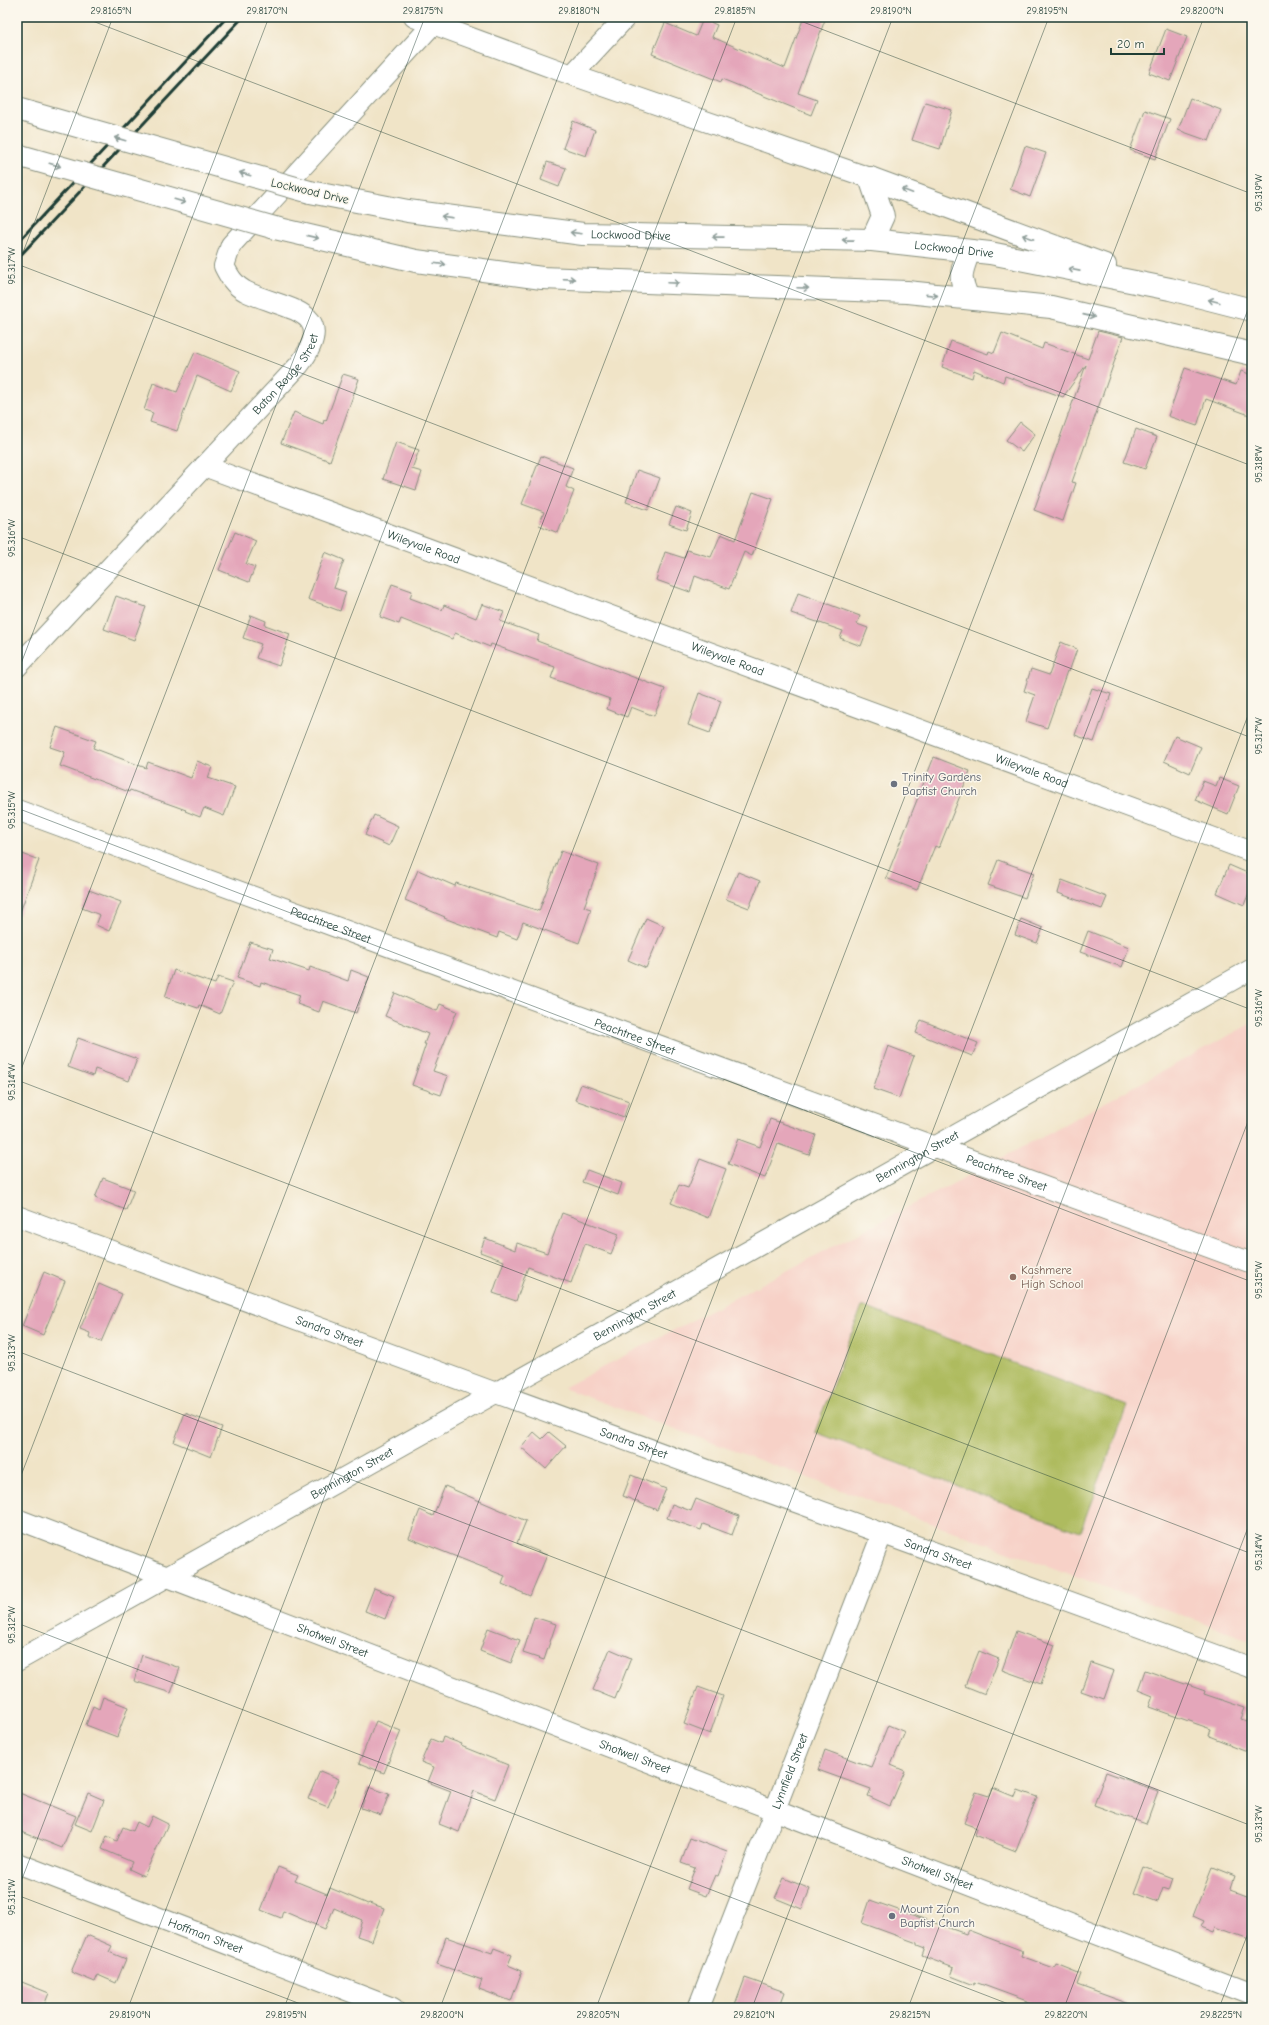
<svg xmlns="http://www.w3.org/2000/svg" width="1269" height="2025" font-family="'Comic Neue',sans-serif">
<rect width="100%" height="100%" fill="#fbf7ec"/>
<filter id="ink" filterUnits="userSpaceOnUse"><feTurbulence type="fractalNoise" baseFrequency=".025" numOctaves="2"/><feDisplacementMap in="SourceGraphic" scale="8" xChannelSelector="R" yChannelSelector="G"/><feConvolveMatrix kernelMatrix="1 2 1 2 8 2 1 2 1" color-interpolation-filters="sRGB"/></filter>
<filter id="wash" filterUnits="userSpaceOnUse"><feTurbulence type="fractalNoise" baseFrequency=".012" numOctaves="4" result="noise"/><feDisplacementMap in="SourceGraphic" scale="16" xChannelSelector="R" yChannelSelector="G"/><feGaussianBlur stdDeviation="0.9" result="paint"/><feColorMatrix in="noise" values="0 0 0 0 0 0 0 0 0 0 0 0 0 0 0 0 0 1.4 0 .05"/><feComposite in="paint" operator="in"/></filter>
<g filter="url(#wash)">
<rect width="100%" height="100%" fill="#f0e4c7"/>
<path fill="#f7d1c7" d="M1252,1023v618l-689,-253 422,-221z"/>
<path fill="#aebb5e" stroke="#667c49" d="M862,1306l265,100 -47,126 -265,-100z"/>
<g id="blocks">
<path fill="#e4a6ba" d="M804,17h22l-28,76 19,7 -6,15 -89,-36 -1,3 -69,-28 13,-31 31,13 7,-17 14,6 -5,12 73,31z
M1166,29l21,8 -17,44 -21,-8z
M1190,98l31,12 -12,31 -31,-11z
M925,102l27,8 -12,39 -28,-9z
M1145,110l25,9 -15,40 -25,-9z
M573,121l22,9 -9,26 -23,-8z
M1025,146l21,7 -16,44 -20,-8z
M547,162l19,6 -7,19 -18,-7z
M1098,331l25,6 -51,145 4,1 -13,38 -29,-11 52,-145 -23,32 -58,-21 -2,6 -29,-12 -2,8 -30,-11 9,-26 37,13 1,-3 5,2 8,-20 40,16 2,-6 44,16z
M195,352l45,19 -9,20 -34,-15 -20,55 -27,-9 3,-9 -9,-3 9,-27 24,9z
M1185,368l51,17 5,-14 11,4v41l-46,-17 -9,27 -29,-10z
M343,374l16,5 -29,82 -49,-18 13,-31 29,12 1,-4 2,1z
M1020,422l15,12 -13,18 -16,-12z
M1136,429l21,8 -12,32 -21,-7z
M396,442l23,8 -7,19 10,3 -6,18 -33,-11z
M541,456l32,12 -7,19 8,4 -16,42 -19,-8 5,-13 -22,-8z
M637,470l23,8 -12,32 -22,-8z
M753,492l20,7 -21,57 -8,-4 -15,37 -34,-13 -5,16 -34,-12 9,-28 19,6 3,-8 24,7 10,-23 14,6z
M676,507l16,6 -6,17 -17,-6z
M235,532l21,9 -10,23 9,3 -6,15 -30,-12z
M325,552l19,8 -10,28 12,4 -6,19 -32,-12z
M392,584l20,7 -2,7 32,12 2,-5 32,13 6,-14 22,8 -4,9 39,14 -2,6 128,48 -11,27 -23,-9 -4,10 -20,-8 3,-10 -59,-21 4,-11 -64,-23 -1,3 -35,-14 -3,6 -51,-20 -2,5 -19,-7z
M798,593l62,23 -3,8 11,4 -7,18 -21,-8 3,-7 -52,-18z
M116,596l30,11 -12,33 -30,-11z
M251,615l15,6 -1,4 25,9 -11,32 -23,-8 5,-14 -18,-6z
M1061,642l16,7 -8,23 -2,-1 -20,57 -21,-7 9,-26 -11,-4 7,-22 18,6z
M1092,688l19,6 -17,48 -19,-7z
M699,693l22,8 -11,32 -22,-8z
M57,727l39,14 -3,7 53,20 2,-6 43,16 6,-17 15,6 -4,11 27,9 -11,29 -20,-8 -4,9 -15,-6 1,-1 -56,-20 -1,2 -69,-26 5,-14 -15,-5z
M1175,736l26,11 -11,26 -26,-12z
M934,757l36,14 -31,77 -4,-2 -18,44 -31,-12z
M1219,778l20,8 -11,28 -33,-14 8,-19 13,5z
M374,815l24,11 -9,20 -24,-11z
M561,851l38,14 -15,42 7,2 -12,34 -56,-21 -6,17 -18,-7 -2,6 -53,-20 1,-1 -40,-17 13,-30 37,16 1,-3 83,28z
M17,852l22,8 -20,55 -2,-1z
M998,860l36,13 -9,25 -37,-13z
M1229,865l23,10v10l-8,20 -27,-12z
M738,872l22,9 -11,27 -23,-9z
M1062,880l45,17 -5,12 -44,-16z
M89,890l32,12 -12,29 -13,-6 4,-10 -18,-7z
M646,918l18,8 -18,42 -18,-8z
M1021,919l22,9 -6,15 -22,-8z
M1088,931l41,16 -7,20 -42,-15z
M250,942l23,7 -3,9 39,13 1,-4 38,14 3,-11 18,7 -13,36 -33,-12 -4,11 -22,-8 3,-9 -39,-13 -1,4 -23,-8z
M174,970l41,14 3,-7 15,5 -13,32 -21,-9 -1,3 -33,-11z
M395,993l42,18 3,-7 17,7 -24,60 15,5 -7,19 -29,-10 14,-41h-2l4,-10 -43,-18z
M921,1020l57,23 -6,13 -56,-23z
M78,1038l59,21 -8,22 -34,-12 -2,7 -25,-9z
M888,1046l26,10 -15,42 -26,-9z
M581,1084l48,17 -5,16 -49,-17z
M770,1119l46,16 -7,20 -31,-11 -13,34 -37,-14 10,-25 22,8z
M700,1159l26,10 -18,49 -37,-15 8,-18 9,3z
M587,1170l35,13 -4,12 -36,-13z
M103,1178l31,12 -8,20 -31,-12z
M562,1213l57,21 -8,20 -26,-10 -14,39 -43,-16 -12,34 -23,-8 11,-32 -24,-9 5,-14 30,12 2,-7 30,10z
M44,1272l21,9 -22,54 -21,-9z
M99,1284l23,10 -21,48 -12,-5 1,-4 -10,-4z
M185,1413l37,14 -11,30 -37,-15z
M534,1432l8,7 7,-7 17,14 -20,23 -25,-22z
M631,1475l35,14 -9,21 -34,-14z
M445,1486l81,35 -9,22 30,12 -17,41 -28,-12 3,-8 -96,-38 11,-28 13,6z
M696,1499l43,17 -7,19 -29,-11 -2,6 -34,-12 5,-14 19,7z
M374,1588l20,8 -9,23 -20,-8z
M534,1617l22,7 -12,36 -21,-7z
M488,1628l32,12 -9,23 -31,-12z
M1016,1631l39,14 -14,39 -39,-14z
M610,1649l21,9 -16,41 -22,-9z
M979,1651l20,8 -14,35 -20,-8z
M142,1655l38,13 -9,25 -37,-12z
M1091,1663l23,8 -10,28 -23,-8z
M1145,1670l60,21 -1,3 41,14 -4,11 11,4v30l-43,-17 2,-7 -62,-22 4,-11 -15,-6z
M698,1687l25,9 -13,38 -26,-10z
M103,1697l25,10 -11,30 -31,-12 7,-19 6,3z
M376,1721l25,10 -17,42 -25,-10z
M888,1725l17,7 -14,33 14,6 -15,35 -22,-10 3,-7 -53,-19 7,-20 46,17z
M443,1737l19,7 -1,2 47,19 -13,34 -21,-8 -15,41 -20,-8 12,-33 -23,-9 6,-15 -13,-5 10,-23 10,4z
M320,1771l19,8 -11,28 -20,-8z
M1106,1772l52,19 -12,33 -52,-19z
M369,1787l20,7 -8,21 -20,-7z
M993,1788l22,9 3,-7 19,7 -21,54 -41,-16 2,-7 -13,-5 12,-31 13,4z
M17,1792l59,24 -14,32 -45,-18z
M88,1793l16,7 -12,31 -17,-7z
M152,1816l16,8 -24,52 -15,-7 3,-7 -30,-13 5,-13 10,5 6,-14 10,4 4,-9 10,5z
M690,1838l37,14 -9,24 -3,-1 -9,21 -19,-7 8,-21 -14,-5z
M278,1867l20,8 -3,6 32,13 3,-6 38,16 1,-1 15,5 -12,33 -15,-5 5,-16 -28,-12 -9,21 -42,-18 -2,7 -20,-8z
M1144,1867l29,11 -4,12 -6,-2 -5,14 -24,-9z
M1212,1868l23,9 -4,12 21,8v43l-36,-13 -2,5 -13,-5 3,-6 -11,-5z
M784,1878l26,11 -8,20 -27,-11z
M870,1900l96,34 2,-4 55,21 -2,5 33,12 2,-4 25,10 -4,11 58,21v2h-89l-71,-26 -1,3 -23,-9 3,-8 -32,-12 3,-8 -8,-3v-2l-55,-20z
M87,1935l25,11 -3,6 17,7 -10,24 -18,-8 -3,7 -24,-10z
M446,1937l46,16 2,-5 18,7 -4,10 14,6 -11,30 -32,-12 3,-9 -45,-16z
M745,1978l40,14 -6,16h-45z
M17,1980l32,13 -6,15h-26z"/>
</g>
</g>
<g filter="url(#ink)">
<use href="#blocks" fill-opacity="0" stroke="#88907e" stroke-width="1"/>
<g fill="none" stroke-linecap="round" stroke-linejoin="round">
<g stroke="#88907e" stroke-width="22">
<g id="minor">
<path d="M414,17l158,58 298,103"/>
<path d="M572,75l54,-58"/>
<path id="s1" d="M204,466l1048,386"/>
<path id="s2" d="M17,667l282,-302c43,-57 -17,-55 -54,-74 -11,-6 -16,-15 -21,-25l7,-21 202,-221"/>
<path id="s3" d="M17,810l1235,453"/>
<path id="s4" d="M17,1216l479,177 756,275"/>
<path id="s5" d="M17,1519l1235,475"/>
<path id="s6" d="M17,1661l1235,-692"/>
<path id="s7" d="M17,1863l376,145"/>
<path id="s8" d="M698,2008l184,-474"/>
</g>
</g>
<g stroke="#88907e" stroke-width="24">
<g id="secondary">
<path d="M870,178l235,87"/>
<path d="M870,178l13,38 -11,24"/>
<path id="s9" d="M310,192l98,19 175,23 289,6 118,13 180,36 82,21"/>
<path d="M275,228l141,33 126,17 365,14 144,15 201,47"/>
<path d="M968,298c-10,-23 -7,-24 1,-47"/>
</g>
</g>
<use href="#minor" stroke="#fff" stroke-width="20"/>
<use href="#secondary" stroke="#fff" stroke-width="22"/>
<path stroke="#1f3d34" stroke-width="3" d="M17,243l210,-226
M17,259l226,-242"/>
<g stroke="#88907e" stroke-width="24" stroke-linecap="butt">
<path id="secondary-bridge" d="M17,109l293,83
M17,155l258,73"/>
</g>
<use href="#secondary-bridge" stroke="#fff" stroke-width="22"/>
</g>
<defs><path id="oneway-shaft" d="M-6 0H5M1.5-3L5.5 0L1.5 3" fill="none" stroke-width="1.6" stroke-linecap="round" stroke-linejoin="round"/></defs>
<g stroke="#8f9e9a">
<use href="#oneway-shaft" transform="translate(120 139) rotate(-164)"/>
<use href="#oneway-shaft" transform="translate(55 165) rotate(16)"/>
<use href="#oneway-shaft" transform="translate(245 174) rotate(-164)"/>
<use href="#oneway-shaft" transform="translate(907 191) rotate(-159)"/>
<use href="#oneway-shaft" transform="translate(180 201) rotate(16)"/>
<use href="#oneway-shaft" transform="translate(447 217) rotate(-172)"/>
<use href="#oneway-shaft" transform="translate(576 233) rotate(-173)"/>
<use href="#oneway-shaft" transform="translate(313 237) rotate(13)"/>
<use href="#oneway-shaft" transform="translate(718 237) rotate(-179)"/>
<use href="#oneway-shaft" transform="translate(1028 237) rotate(-160)"/>
<use href="#oneway-shaft" transform="translate(848 240) rotate(-179)"/>
<use href="#oneway-shaft" transform="translate(440 264) rotate(7)"/>
<use href="#oneway-shaft" transform="translate(1074 270) rotate(-169)"/>
<use href="#oneway-shaft" transform="translate(569 279) rotate(2)"/>
<use href="#oneway-shaft" transform="translate(673 283) rotate(2)"/>
<use href="#oneway-shaft" transform="translate(803 288) rotate(2)"/>
<use href="#oneway-shaft" transform="translate(932 295) rotate(6)"/>
<use href="#oneway-shaft" transform="translate(1214 301) rotate(-166)"/>
<use href="#oneway-shaft" transform="translate(1089 316) rotate(13)"/>
</g>
</g>
<path fill="none" stroke="#1f3d34" stroke-width="1" stroke-opacity="0.45" d="M82,17l1170,449M790,17l462,177M17,264l1235,474M17,268l96,-251M17,536l1235,474M17,674l252,-657M17,808l1235,474M17,1080l1235,474M17,1080l408,-1063M17,1351l1235,475M17,1486l564,-1469M17,1623l1002,385M17,1892l720,-1875M17,1895l294,113M128,2008l765,-1991M284,2008l765,-1991M440,2008l764,-1991M596,2008l656,-1709M752,2008l500,-1303M908,2008l344,-897M1064,2008l188,-491M1219,2008l33,-85"/>
<g fill="#6b7280" stroke="#fbf7ec" stroke-width="1.5">
<circle cx="894" cy="784" r="4"/>
<circle cx="892" cy="1916" r="4"/>
</g>
<circle fill="#8d6e63" stroke="#fbf7ec" stroke-width="1.5" cx="1013" cy="1277" r="4"/>
<g text-anchor="middle" dominant-baseline="central" stroke-width="3" stroke-linejoin="round" paint-order="stroke">
<g font-size="12" fill="#1f3d34" stroke="#fbf7ec">
<text transform="translate(310 191) rotate(13)">Lockwood Drive</text>
<text stroke="none"><textPath href="#s9" startOffset="324">Lockwood Drive</textPath></text>
<text stroke="none"><textPath href="#s9" startOffset="648">Lockwood Drive</textPath></text>
<text stroke="none"><textPath href="#s2" startOffset="398">Baton Rouge Street</textPath></text>
<text stroke="none"><textPath href="#s1" startOffset="234">Wileyvale Road</textPath></text>
<text stroke="none"><textPath href="#s1" startOffset="558">Wileyvale Road</textPath></text>
<text stroke="none"><textPath href="#s1" startOffset="882">Wileyvale Road</textPath></text>
<text stroke="none"><textPath href="#s3" startOffset="334">Peachtree Street</textPath></text>
<text stroke="none"><textPath href="#s3" startOffset="658">Peachtree Street</textPath></text>
<text stroke="none"><textPath href="#s6" startOffset="1032">Bennington Street</textPath></text>
<text stroke="none"><textPath href="#s3" startOffset="1054">Peachtree Street</textPath></text>
<text stroke="none"><textPath href="#s6" startOffset="708">Bennington Street</textPath></text>
<text stroke="none"><textPath href="#s4" startOffset="333">Sandra Street</textPath></text>
<text stroke="none"><textPath href="#s4" startOffset="657">Sandra Street</textPath></text>
<text stroke="none"><textPath href="#s6" startOffset="384">Bennington Street</textPath></text>
<text stroke="none"><textPath href="#s4" startOffset="981">Sandra Street</textPath></text>
<text stroke="none"><textPath href="#s5" startOffset="338">Shotwell Street</textPath></text>
<text stroke="none"><textPath href="#s5" startOffset="662">Shotwell Street</textPath></text>
<text stroke="none"><textPath href="#s8" startOffset="254">Lynnfield Street</textPath></text>
<text stroke="none"><textPath href="#s5" startOffset="986">Shotwell Street</textPath></text>
<text stroke="none"><textPath href="#s7" startOffset="202">Hoffman Street</textPath></text>
</g>
<g font-size="12" fill="#5b616d" stroke="#fbf7ec" text-anchor="start">
<text x="902" y="777">Trinity Gardens<tspan x="902" dy="14">Baptist Church</tspan></text>
<text x="900" y="1909">Mount Zion<tspan x="900" dy="14">Baptist Church</tspan></text>
</g>
<g font-size="12" fill="#785e54" stroke="#fbf7ec" text-anchor="start">
<text x="1021" y="1270">Kashmere<tspan x="1021" dy="14">High School</tspan></text>
</g>
</g>
<rect width="1269" height="2025" fill="none" stroke="#fbf7ec" stroke-width="44"/>
<path d="M1111 48v6h53v-6" fill="none" stroke="#1f3d34" stroke-width="2"/>
<text x="1117" y="48" font-size="12" fill="#1f3d34" stroke="#fbf7ec" stroke-width="3" paint-order="stroke">20 m</text>
<rect x="22" y="22" width="1225" height="1981" fill="none" stroke="#1f3d34" stroke-width="1.5"/>
<g font-size="10" text-anchor="middle" fill="#1f3d34">
<text x="111" y="14">29.8165°N</text>
<text x="267" y="14">29.8170°N</text>
<text x="423" y="14">29.8175°N</text>
<text x="579" y="14">29.8180°N</text>
<text x="735" y="14">29.8185°N</text>
<text x="891" y="14">29.8190°N</text>
<text x="1047" y="14">29.8195°N</text>
<text x="1202" y="14">29.8200°N</text>
<text transform="translate(1258 193) rotate(-90)" y="4">95.319°W</text>
<text transform="translate(11 266) rotate(-90)" y="4">95.317°W</text>
<text transform="translate(1258 464) rotate(-90)" y="4">95.318°W</text>
<text transform="translate(11 538) rotate(-90)" y="4">95.316°W</text>
<text transform="translate(1258 736) rotate(-90)" y="4">95.317°W</text>
<text transform="translate(11 810) rotate(-90)" y="4">95.315°W</text>
<text transform="translate(1258 1008) rotate(-90)" y="4">95.316°W</text>
<text transform="translate(11 1082) rotate(-90)" y="4">95.314°W</text>
<text transform="translate(1258 1280) rotate(-90)" y="4">95.315°W</text>
<text transform="translate(11 1353) rotate(-90)" y="4">95.313°W</text>
<text transform="translate(1258 1552) rotate(-90)" y="4">95.314°W</text>
<text transform="translate(11 1625) rotate(-90)" y="4">95.312°W</text>
<text transform="translate(1258 1824) rotate(-90)" y="4">95.313°W</text>
<text transform="translate(11 1897) rotate(-90)" y="4">95.311°W</text>
<text x="130" y="2018">29.8190°N</text>
<text x="286" y="2018">29.8195°N</text>
<text x="442" y="2018">29.8200°N</text>
<text x="598" y="2018">29.8205°N</text>
<text x="754" y="2018">29.8210°N</text>
<text x="910" y="2018">29.8215°N</text>
<text x="1066" y="2018">29.8220°N</text>
<text x="1221" y="2018">29.8225°N</text>
</g>
</svg>
